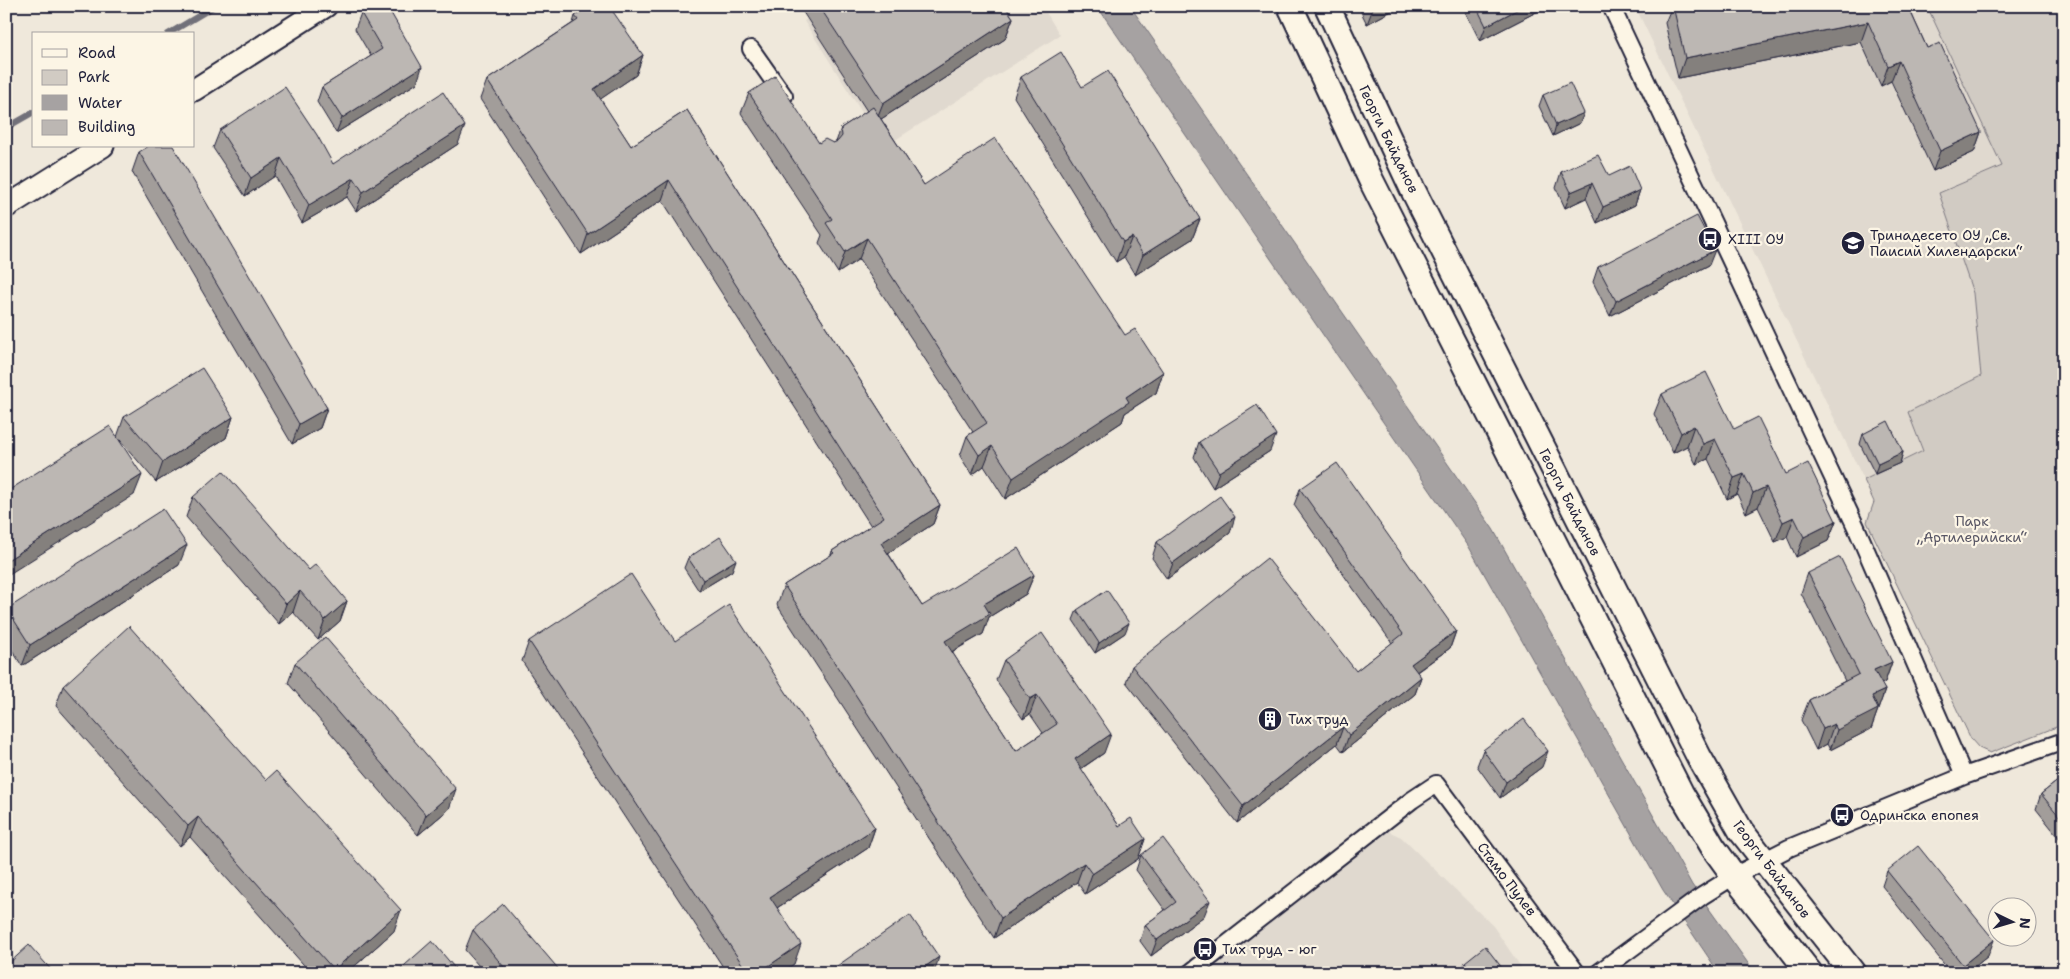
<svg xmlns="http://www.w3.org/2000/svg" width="2070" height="979" font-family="'Shantell Sans',sans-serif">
<rect width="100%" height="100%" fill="#efe8db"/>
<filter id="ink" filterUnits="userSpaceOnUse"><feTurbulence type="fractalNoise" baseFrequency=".02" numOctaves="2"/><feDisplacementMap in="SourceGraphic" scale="10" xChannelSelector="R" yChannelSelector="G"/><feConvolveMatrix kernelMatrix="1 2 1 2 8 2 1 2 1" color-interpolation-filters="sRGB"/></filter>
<g filter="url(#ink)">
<path fill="#e0d9cf" d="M827,6h215l18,29 -176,112 -80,-126z
M1635,6h292l75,160 -63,27 34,100 8,83 -73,36 15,39 -59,29z
M1388,831l13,6 92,89 32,47h-321l168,-136z"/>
<path fill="#d1cbc3" stroke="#7a767f" d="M1927,6h137v718l-74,29 -11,-5 -8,-9 -104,-217 7,-20 -10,-22 59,-29 -15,-39 73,-36 -8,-83 -34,-100 63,-27z"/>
<path fill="#a6a2a2" stroke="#716f79" d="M1097,6h33l363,523 199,356 63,88h-36l-56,-83 -194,-343z"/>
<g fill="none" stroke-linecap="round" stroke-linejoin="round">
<path stroke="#716f79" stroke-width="6" d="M168,34l47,-28
M6,128l28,-16"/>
<g stroke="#22223b" stroke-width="20">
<path id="minor" d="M1611,6l245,521 108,249
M751,49l33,47
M1190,973l222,-173 24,-16 141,189
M1598,973l104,-77 32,-20 55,-28 175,-72 100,-35"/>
</g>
<g stroke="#22223b" stroke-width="25">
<path id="tertiary" d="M194,90l132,-84
M6,207l97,-61"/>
</g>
<g stroke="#22223b" stroke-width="28">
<path id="secondary" d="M1290,6l81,174 310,613 32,54 21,29 76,97
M1327,6l85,182 287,569 42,74 112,142"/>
</g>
<use href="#minor" stroke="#fcf5e5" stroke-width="16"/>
<use href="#tertiary" stroke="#fcf5e5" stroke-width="21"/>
<use href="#secondary" stroke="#fcf5e5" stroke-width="24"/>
</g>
<path fill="#a29d9a" stroke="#22223b" d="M799,6h206l8,12 -8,21 -124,80 43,66 201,150 38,37 -7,21 -31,20 -3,9 -117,77 -21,-33 -12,9 -12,-19 7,-20 6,-4 -114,-173 -21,14 -19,-30 3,-8 -81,-122 8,-20 70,50h14l3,-1 5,-14 26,-17z
M1358,6h43l-34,18z
M1463,6h85l-68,35 -17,-34z
M1672,6h236l19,42 54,84 -7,20 -41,19 -42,-90 -10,5 -20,-44 -183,36 -13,-55z
M361,13l56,70 -81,50 -19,-31 5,-15 49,-31 -16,-27z
M575,16l68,39 -7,20 -36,24 31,47 56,-36 253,395 -7,19 -45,29 34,53 112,-31 -8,19 -37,23 -6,17 -31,18 64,99 27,-18 -13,-19 -7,5 -27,-39 8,-20 100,93 -23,16 38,57 26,13 -7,20 -53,35 -8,-12 -83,56 -217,-333 7,-20 47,-30 1,-4 39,-25 -209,-326 -81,54 -101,-155 7,-19 86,-57z
M1021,77l61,10 118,132 -8,20 -57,36 -11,-18 -8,5 -102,-165z
M1543,95l37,28 -27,13 -14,-30z
M220,130l113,34 125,-20 -102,67 -9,-14 -45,26 -27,-47 -30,20 -32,-48z
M139,152l188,256 -7,20 -28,16 -160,-272z
M1561,172l48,4 31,14 -5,15 -38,18 -11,-25 -21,10 -9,-20z
M1709,265l-99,51 -17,-34 5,-15z
M1662,394l72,35 52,45 50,47 -8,20 -32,16 -9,-20 -12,5 -17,-35 -12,6 -9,-19 -10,5 -19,-40 -12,5 -9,-18 -14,7 -19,-39z
M124,417h109l-7,21 -70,44 -36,-42 14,55 -17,-58z
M1863,434l40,18 -3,11 -25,11 -15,-30z
M1199,442l71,9 -57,37 -19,-31z
M1300,489l156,142 -6,17 -33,24 4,5 -6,17 -72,58 -6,-8 -100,79 -111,-141 6,-16 224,5 36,-28 -98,-138z
M193,497l116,73 38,31 -7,20 -22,19 -25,-28 -14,12 -93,-107z
M1230,533l-63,46 -15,-21 5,-16z
M688,558l44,13 -33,20 -15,-23z
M179,565l-157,101 -16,-26v-29l1,-2z
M1808,573l84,89 -7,20 -4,2 4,6 -14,39 -41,21 -3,-6 -11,6 -15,-30 8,-20 36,-19 -44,-88z
M1077,610l48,23 -30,20 -22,-33z
M529,641l346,187 -7,20 -91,60 17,56 -13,9h-54l-205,-312z
M295,663l154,146 -31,26 -130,-152z
M63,686l203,94 128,151 -47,42h-36l-121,-136 -10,9 -124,-140z
M1483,750l59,17 -42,31 -23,-32z
M2064,776v68l-28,-35 5,-15z
M1141,855l63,61 -53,40 -11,-15 5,-16 20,-15 -29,-40z
M1887,871l101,85 -21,17h-16l-69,-87z
M473,930l88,42 8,1h-84l-20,-23z
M1465,962l41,11h-45z"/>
<path fill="#84807d" stroke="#22223b" d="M1374,6h27l-34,18z
M1524,6h24l-68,35 6,-15z
M1013,18l-8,21 -130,84 8,-20z
M1868,22l-7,20 -183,36 7,-20z
M643,55l-7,20 -50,34 8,-20z
M1899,61l-8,20 -10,5 7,-20z
M422,67l-5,16 -81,50 6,-15z
M1584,113l-4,10 -27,13 3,-11z
M465,126l-7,18 -102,67 7,-19z
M1981,132l-7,20 -41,19 7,-20z
M281,158l-6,18 -30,20 6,-18z
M354,178l-7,19 -45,26 7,-18z
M669,180l-7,20 -81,54 7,-20z
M1592,183l-6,15 -21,10 6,-16z
M1640,190l-5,15 -38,18 6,-16z
M1200,219l-8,20 -57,36 8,-20z
M1132,237l-8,20 -8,5 7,-20z
M867,238l-8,21 -21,14 7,-21z
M1715,250l-6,15 -99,51 6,-15z
M1163,372l-7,21 -31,20 -3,9 -117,77 8,-21 113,-81z
M327,408l-7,20 -28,16 7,-20z
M233,417l-7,21 -70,44 7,-20z
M1694,426l-7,20 -14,7 8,-20z
M1276,435l-6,16 -57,37 6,-16z
M1715,439l-7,20 -12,5 7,-20z
M992,446l-8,20 -12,9 7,-20z
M1903,452l-3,11 -25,11 3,-10z
M1744,474l-7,20 -10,5 7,-21z
M142,475l-8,20 -128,81v-15z
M1766,487l-8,20 -12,6 7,-20z
M940,505l-7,19 -59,38 7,-19z
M1235,517l-5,16 -63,46 6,-16z
M1794,517l-7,20 -12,5 8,-20z
M1836,521l-8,20 -32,16 8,-20z
M187,545l-8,20 -157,101 8,-21z
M736,560l-4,11 -33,20 4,-11z
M1034,575l-8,19 -37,23 -6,17 -46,26 8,-19 39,-37z
M300,591l-7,21 -14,12 7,-20z
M347,601l-7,20 -22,19 7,-20z
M1129,623l-4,10 -30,20 4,-10z
M1456,631l-6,17 -45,32 6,-16z
M1892,662l-7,20 -18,9 7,-21z
M1421,677l-6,17 -72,58 6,-17z
M1885,690l-14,39 -41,21 7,-20 35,-34z
M1037,695l-7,19 -7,5 7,-20z
M1834,724l-7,20 -11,6 7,-21z
M1343,727l-6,17 -100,79 6,-17z
M1111,734l-7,19 -37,25 8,-19z
M1548,751l-6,16 -42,31 6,-16z
M456,789l-7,20 -31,26 8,-20z
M198,817l-8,20 -10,9 8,-20z
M875,828l-7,20 -105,69 7,-20z
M1145,839l-7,20 -53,35 7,-20z
M1084,863l-7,19 -83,56 7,-20z
M1210,901l-6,15 -53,40 6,-16z
M401,910l-7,21 -47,42h-13v-3z
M1994,940l-6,16 -21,17h-7l3,-8z
M801,944l-7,20 -13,9h-23z
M939,957l-5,16h-18z"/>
<path fill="#bcb7b3" stroke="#22223b" d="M372,6h15l35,61 -80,51 -20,-31 60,-38 -21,-36z
M590,6h19l34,49 -49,34 37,57 56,-36 253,395 -59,38 41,63 96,-58 16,27 -50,29 6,10 -45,27 71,110 41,-27 -20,-29 -7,4 -26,-39 38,-27 69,101 -36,25 44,67 12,-8 14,21 -53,35 -8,-11 -83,55 -217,-333 50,-32 -2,-2 52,-34 -215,-337 -81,54 -101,-154 91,-60 -3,-4z
M819,6h186l8,12 -130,85z
M1476,6h48l-38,20z
M1673,6h235l19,42 13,-5 41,89 -41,19 -41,-90 -11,5 -20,-44 -183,36z
M1061,52l21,35 26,-16 92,148 -57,36 -11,-18 -9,5 -102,-165z
M775,76l44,67 6,-4 8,4 5,-2 4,-5 -1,-8 32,-21 51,78 71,-47 130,197 10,-6 28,43 -37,25 3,5 -116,76 -21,-32 -13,9 -12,-19 20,-13 -120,-185 -22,14 -19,-29 6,-4 -83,-126z
M1570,83l14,30 -28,12 -13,-30z
M285,87l32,48 16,29 110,-72 22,34 -102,66 -9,-14 -45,27 -28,-47 -30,20 -31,-48z
M149,146h24l154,262 -28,16 -160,-272z
M1598,155l11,21 21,-10 10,24 -37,17 -11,-24 -21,9 -10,-20z
M1697,216l18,34 -99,51 -18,-34z
M202,368l31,49 -70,45 -39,-45z
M1706,372l28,57 24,-12 28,57 22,-11 28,58 -32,16 -10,-20 -11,5 -17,-35 -13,6 -9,-19 -10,4 -19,-39 -12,5 -9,-18 -13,7 -19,-39z
M1257,405l19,30 -57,37 -20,-30z
M1888,421l15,31 -25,12 -15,-30z
M110,426l32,49 -136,86v-69z
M1337,463l119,168 -45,33 10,13 -72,58 -6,-8 -100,79 -111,-140 135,-108 89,113 47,-37 -103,-145z
M223,471l86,99 7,-6 31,37 -22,19 -25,-29 -14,13 -93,-107z
M1220,496l15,21 -62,46 -16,-21z
M163,509l24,36 -157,100 -23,-36z
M720,537l16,23 -33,20 -15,-22z
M1840,557l52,105 -18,8 11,20 -13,6 6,13 -41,21 -3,-6 -11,5 -14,-29 50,-26 -51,-101z
M631,574l44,67 54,-36 146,223 -105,69 31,47 -43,29h-10l-219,-332z
M1107,590l22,33 -30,20 -22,-33z
M129,626l137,154 10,-9 125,139 -67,60 -136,-153 -10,9 -125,-140z
M325,637l131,152 -30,26 -131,-152z
M1524,719l24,32 -42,31 -23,-32z
M2064,776v46l-23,-28z
M1163,838l47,63 -53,39 -12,-15 31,-23 -35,-47z
M1918,846l76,94 -31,25 -76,-94z
M503,904l58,68 4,-4 4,5h-60l-36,-43z
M910,915l29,42 -23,16h-89z
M432,941l27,32h-63z
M29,945l25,28h-48v-7z
M1485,946l21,27h-33l-8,-11z
M580,968l3,5h-8z"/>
</g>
<defs>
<g id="bus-disc" transform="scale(1.25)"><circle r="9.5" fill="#22223b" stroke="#fcf5e5"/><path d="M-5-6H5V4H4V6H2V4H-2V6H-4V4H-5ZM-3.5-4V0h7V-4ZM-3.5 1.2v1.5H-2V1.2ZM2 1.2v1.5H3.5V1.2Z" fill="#fff"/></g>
<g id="school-disc" transform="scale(1.25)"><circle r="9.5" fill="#22223b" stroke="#fcf5e5"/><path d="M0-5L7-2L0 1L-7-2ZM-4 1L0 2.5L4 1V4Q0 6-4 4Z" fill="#fff"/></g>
<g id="building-disc" transform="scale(1.25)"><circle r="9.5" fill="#22223b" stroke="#fcf5e5"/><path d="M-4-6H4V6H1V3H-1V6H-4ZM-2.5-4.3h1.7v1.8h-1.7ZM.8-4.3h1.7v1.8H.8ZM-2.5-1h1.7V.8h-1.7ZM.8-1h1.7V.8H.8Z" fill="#fff"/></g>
</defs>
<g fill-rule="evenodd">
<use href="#bus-disc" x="1710" y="239"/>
<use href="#school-disc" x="1853" y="243"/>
<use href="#building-disc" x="1270" y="719"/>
<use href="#bus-disc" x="1842" y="815"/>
<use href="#bus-disc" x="1205" y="949"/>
</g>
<g text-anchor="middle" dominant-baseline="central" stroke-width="4.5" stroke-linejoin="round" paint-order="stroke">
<g font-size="14" fill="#22223b" stroke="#fcf5e5">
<text transform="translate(1389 139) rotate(64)">Георги Байданов</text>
<text transform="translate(1570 502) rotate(63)">Георги Байданов</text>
<text transform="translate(1772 869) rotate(53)">Георги Байданов</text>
<text transform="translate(1507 879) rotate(53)">Стамо Пулев</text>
</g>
<g font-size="14" fill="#22223b" stroke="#fcf5e5" text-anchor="start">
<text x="1870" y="235">Тринадесето ОУ „Св.<tspan x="1870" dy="16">Паисий Хилендарски“</tspan></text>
<text x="1728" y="239">XIII ОУ</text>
<text x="1288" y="719">Тих труд</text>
<text x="1860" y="815">Одринска епопея</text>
<text x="1222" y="949">Тих труд - юг</text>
</g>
<g font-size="14" fill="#575564" stroke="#fcf5e5">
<text x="1972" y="521">Парк<tspan x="1972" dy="16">„Артилерийски“</tspan></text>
</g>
</g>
<rect width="2070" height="979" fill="none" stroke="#fcf5e5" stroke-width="25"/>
<rect x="12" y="12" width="2045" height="954" fill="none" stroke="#22223b" stroke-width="2" filter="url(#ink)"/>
<rect x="32" y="32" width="162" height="115" fill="#fcf5e5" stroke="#a5a1a1"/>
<rect x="42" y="49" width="25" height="8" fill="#fcf5e5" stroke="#a5a1a1"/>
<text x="78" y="58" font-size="15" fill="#22223b">Road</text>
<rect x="42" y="70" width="25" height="15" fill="#d1cbc3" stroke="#a5a1a1"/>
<text x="78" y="82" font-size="15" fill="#22223b">Park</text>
<rect x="42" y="95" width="25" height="15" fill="#a6a2a2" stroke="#a5a1a1"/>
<text x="78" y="108" font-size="15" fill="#22223b">Water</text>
<rect x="42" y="120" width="25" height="15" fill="#bcb7b3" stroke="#a5a1a1"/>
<text x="78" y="132" font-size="15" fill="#22223b">Building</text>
<g transform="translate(2012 922) rotate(95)"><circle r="24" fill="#fcf5e5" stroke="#a5a1a1"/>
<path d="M0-4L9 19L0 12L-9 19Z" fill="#22223b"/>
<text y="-8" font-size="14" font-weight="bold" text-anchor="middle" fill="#22223b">N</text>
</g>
</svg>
